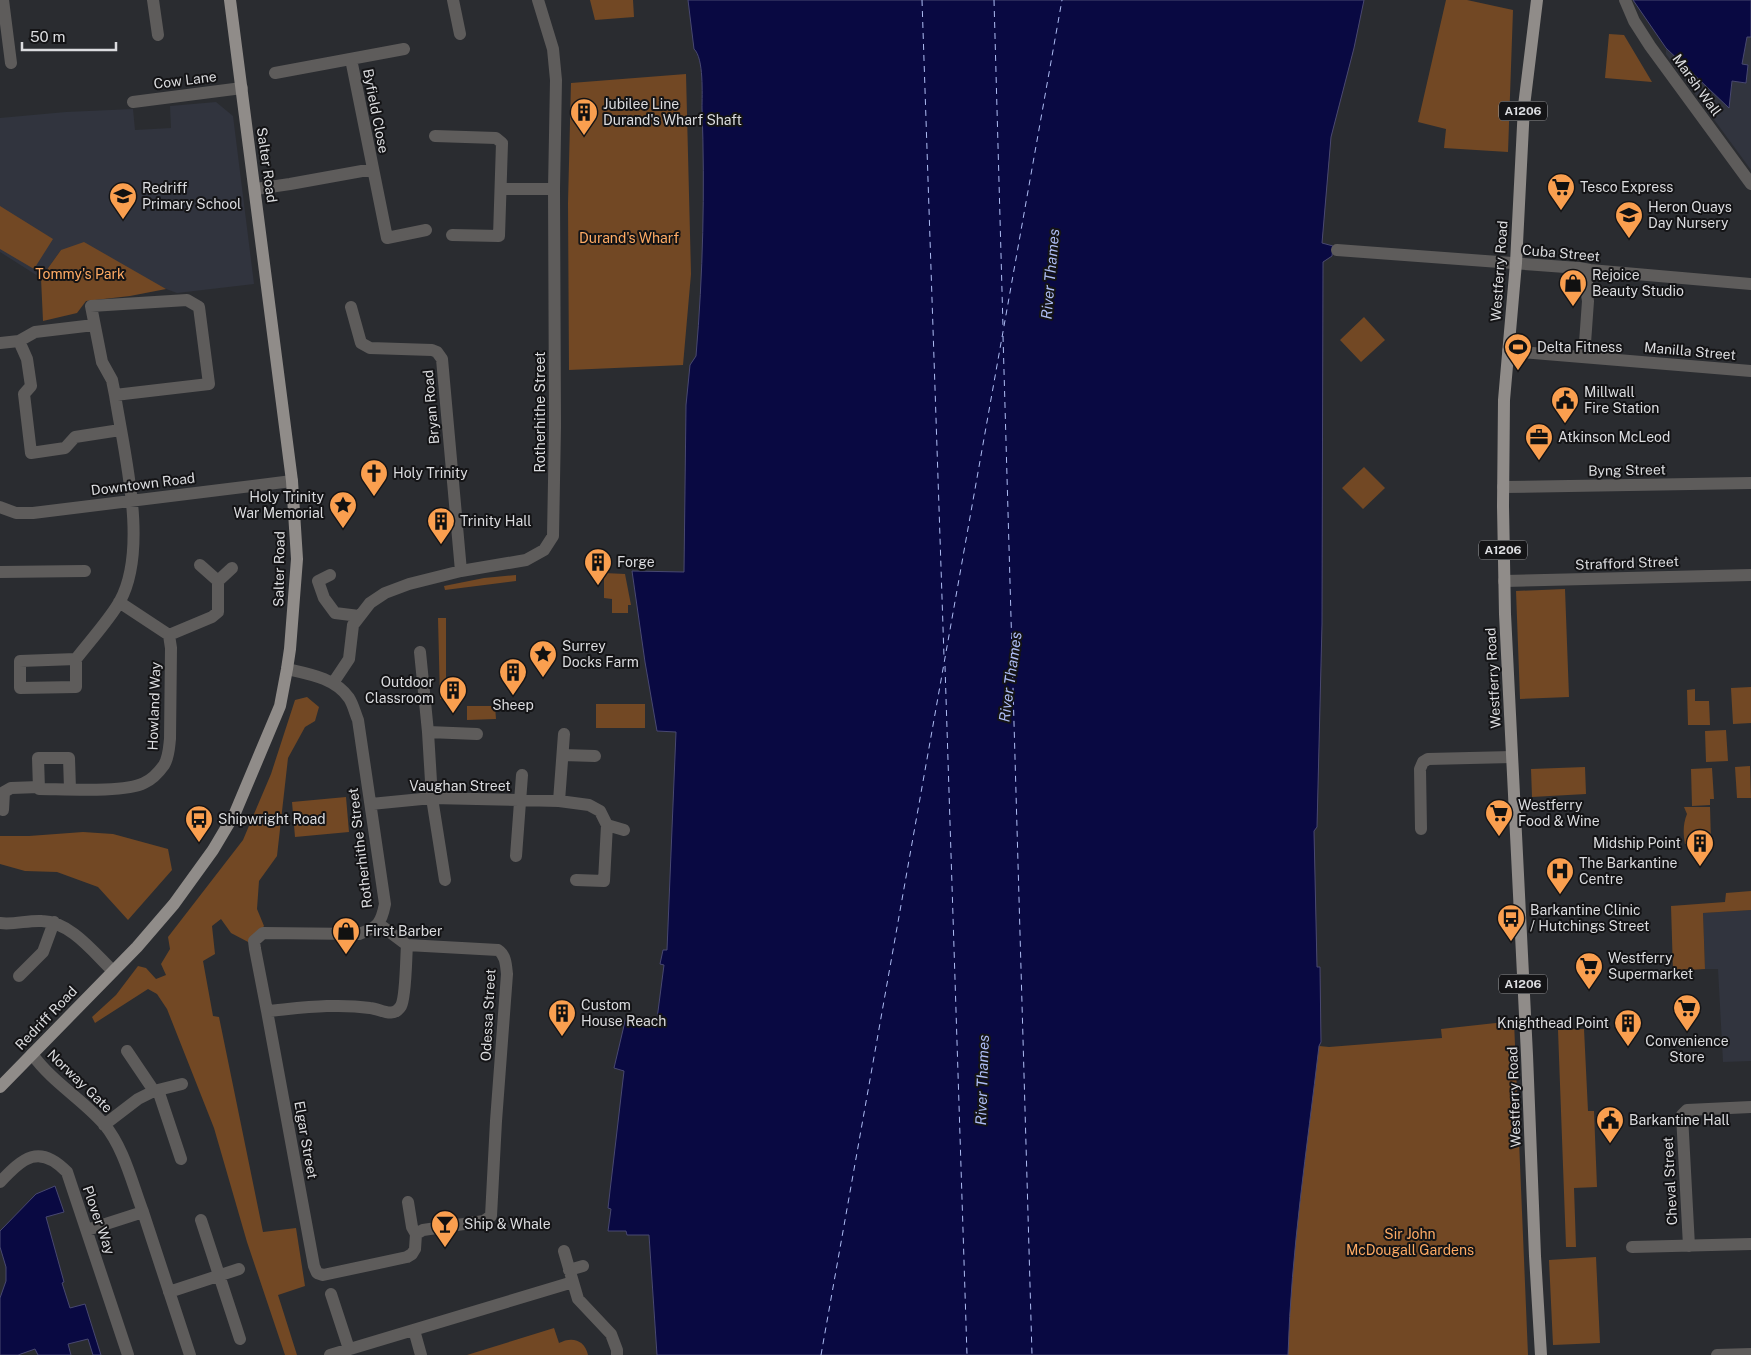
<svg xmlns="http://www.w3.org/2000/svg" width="1751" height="1355" font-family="'Public Sans',sans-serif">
<rect width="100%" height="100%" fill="#2a2c30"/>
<path fill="#31343e" d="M1747,37h4v133l-85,-116v-6l63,59 3,-26 14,2 -4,-19z
M216,102l17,14 21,168 -77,9 -116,-43 -20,28 -41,-26v-134l66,-6 67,-3 2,21 36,-2 -1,-22z
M1751,910v151l-28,1 -5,-93h-13l-2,-56z"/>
<path fill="#724824" d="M590,0h43l1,17 -39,3z
M1364,0l-10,48 -23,89 -9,106 10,13 -9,6 -1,362 -5,203 -3,4 3,136h3l1,75 -2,4 10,1 113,-9 -1,-9 73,-8 14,334h-288l54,-1075z
M1446,0h21l46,10 -5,142 -64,-4 2,-19 -28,-7z
M1609,34l15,1 28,47 -47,-4z
M686,74l5,200 -8,91 -114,5 -1,-167 3,-120z
M0,206l53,33 -19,30 -34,-20z
M84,242l82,47 -36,7 -44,5 -9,12 -34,8 -2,-43 20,-28z
M1364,317l21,23 -24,22 -21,-22z
M1364,467l21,21 -22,21 -21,-21z
M604,573l21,1 6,31h-3v8h-16v-14l-8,-1z
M516,575v6l-71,9 -1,-4 40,-8z
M1565,589l4,108 -49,2 -4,-108z
M438,618h8v80l-6,1z
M1751,687v36l-18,1 -2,-36z
M1695,689v12h14l1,24h-22l-1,-35z
M307,697l12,10 -4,14 -10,6 -17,31 -11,98 -18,25 -2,28 7,17 -14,17 -19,-10 -10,-14 -9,7 3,28 -12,7 10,55 6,1 44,215 33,-4 9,58 -27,9 19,60h-12l-38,-113 -33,-114 -47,-119 -10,-15 -9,-5 -53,34 -3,-6 24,-22 22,-29 8,2 10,11 10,-4 -5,-11 9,-15 -2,-12 75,-97 28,-66 24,-74z
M596,704h49v24h-49z
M467,706h28l1,13 -29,1z
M1726,730l2,31 -22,1 -1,-31z
M1750,766l1,32h-14l-2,-31z
M1585,767l1,27 -54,3 -1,-28z
M1712,768l2,31h-4v6l-18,1 -1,-37z
M346,797l3,35 -54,5 -3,-35z
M1684,807h26l1,35 -26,2c-2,-11 -2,-20 2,-30z
M83,832l30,2 55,15 4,21 -44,50 -30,-33 -41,-15 -32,-1 -25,-7v-28h29z
M1751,891v19l-48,3 2,56 -32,2 -2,-65 54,-4 1,-9z
M1584,1029l4,82h6l3,76 -23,1 2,59h-10l-8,-217z
M1596,1257l4,86 -47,2 -4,-85z
M554,1328l5,15c13,-7 26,-3 29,12h-121z"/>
<path fill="#090942" stroke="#484871" d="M688,0h676l-10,48 -23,89 -9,106 11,3 -1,10 -9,6 -1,362 -5,203 -3,4 3,136h3l1,75 -2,4c-12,103 -28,206 -31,309h-631l-8,-120h-22l-1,-4h-18l3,-22 -3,-1 16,-137 -10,-3 12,-51 31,2 7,-54 -4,-1 3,-14h4l9,-218 -19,-1 -12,-69 -13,-91 52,1 2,-167 4,-40 6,-9c7,-82 9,-165 6,-248 0,-13 2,-50 -8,-59z
M1633,0h118v37h-4l-5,27 6,1 -2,18 -14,-2 -3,27 -63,-60z
M55,1186l9,26 -18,5 18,65 -2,1 8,25 15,-4 16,51h-8l-5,-16 -20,5 3,11h-33l-3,-6 -17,6h-18v-57l6,-17v-14l-6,-20v-16l36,-37z"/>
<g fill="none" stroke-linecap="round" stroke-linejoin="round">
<path stroke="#aebdf4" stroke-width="1" stroke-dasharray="6 5" stroke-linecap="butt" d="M922,0l22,657
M994,0l9,327
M1003,336l29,1019
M945,666l22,689
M821,1355l241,-1355"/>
<path stroke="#5e5c5b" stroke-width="12" d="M3,0l8,63
M153,0l5,35
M453,0l7,34
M1625,0l9,21 16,25 101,138
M351,59l36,179 39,-8
M275,73l129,-24
M133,102l109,-14
M435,136l61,2 6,5 -3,93 -47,-1
M256,189l34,-5 83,-15
M501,189h53
M1337,250l242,18 11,2 161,14
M351,307l10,36 9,5 62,2 5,2 5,7 19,212
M19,341l8,18 4,27 -7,8 7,59 34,-5 10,-11 45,-7
M0,343l19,-2 16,-9 59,-7
M1508,351l243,20
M1584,357l4,-56c-2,-9 -2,-22 2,-31
M1503,487l248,-4
M0,507l16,6h17l259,-32
M0,572l85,-1
M330,575l-12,6 6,17 11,15 24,3
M218,581l14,-13
M1504,581l247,-6
M169,635l43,-18 6,-5v-31l-18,-16
M420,652l8,80 4,66 13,82
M76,659v28l-56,1v-27l56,-2c13,-17 34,-40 44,-58 29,-53 4,-148 -5,-206l-3,-15 -10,-18 -11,-56 96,-6 12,7 10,77 -94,11
M333,683l16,-24 4,-34 17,-22 15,-10 24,-9 52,-13 65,-11 18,-10 9,-14 2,-110 -1,-237 2,-109 -3,-31 -15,-49
M428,732l49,2
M563,755l32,1
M70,789l-1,-31h-31l1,31c23,0 86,4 105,-6 7,-3 15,-11 20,-18 5,-8 5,-18 6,-26l1,-91 -2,-13 -50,-33
M559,801l5,-67
M371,804l61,-6 127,3 30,4 11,6 7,14 17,5
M3,810l1,-18 7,-4 28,-1
M1421,829l-1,-60 3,-7 5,-3 84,-2
M516,856l6,-81
M576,880l28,1 3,-56
M0,923c14,2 28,-3 42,-2 29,1 52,32 71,50
M379,924l28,21 91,5c8,5 8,16 9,24l-11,147 -5,95 -7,5 -61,9 -7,4
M407,945c-1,12 -1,52 -6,61 -8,13 -20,3 -31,2 -34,-5 -69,0 -103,3l47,255 3,7 6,2 84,-18 5,-3 3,-5 1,-15 -4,-7 -4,-25
M19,976l24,-24 11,-30
M267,1011l-12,-62 -1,-8 9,-8 96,1c19,-7 22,-10 26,-30l-27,-184c-3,-7 -5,-16 -9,-22 -14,-20 -40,-24 -62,-29
M127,1051l27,40
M32,1054c20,28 50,45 72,70 20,24 28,59 39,88
M158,1090l23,69
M104,1125l34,-26 16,-8 28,-7
M0,1182c23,-24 39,-39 67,-10l61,183
M201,1220l39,119
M87,1230l56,-18 47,143
M1689,1246l-7,-131 5,-5 64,-3
M1632,1247l119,-3
M564,1251l9,31
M569,1270l14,-4
M169,1292l70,-23
M331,1294l18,55
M414,1330l7,25
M330,1355l243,-73 5,17 33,35 6,16v5
M1717,1355l34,-1"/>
<path stroke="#908c89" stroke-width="12" d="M1537,0l-13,106 -8,157 -12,137 -1,106 2,108 22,441 8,201 6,99
M0,1087l137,-140 37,-43 39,-54 22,-37 45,-107 7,-37 3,-20 7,-90 -5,-78 -62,-481"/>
</g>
<defs>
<g id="building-pin" transform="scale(1.4375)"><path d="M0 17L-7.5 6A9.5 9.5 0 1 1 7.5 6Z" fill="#fa9f4f" stroke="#141416"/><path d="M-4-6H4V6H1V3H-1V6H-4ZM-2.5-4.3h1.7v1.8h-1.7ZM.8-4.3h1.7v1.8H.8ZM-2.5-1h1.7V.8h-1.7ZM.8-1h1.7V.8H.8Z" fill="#111"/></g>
<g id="supermarket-pin" transform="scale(1.4375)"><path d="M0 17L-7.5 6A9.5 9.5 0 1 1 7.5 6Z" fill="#fa9f4f" stroke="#141416"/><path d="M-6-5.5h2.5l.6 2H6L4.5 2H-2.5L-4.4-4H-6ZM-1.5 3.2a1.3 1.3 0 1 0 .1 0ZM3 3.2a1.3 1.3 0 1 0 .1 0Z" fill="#111"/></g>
<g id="school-pin" transform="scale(1.4375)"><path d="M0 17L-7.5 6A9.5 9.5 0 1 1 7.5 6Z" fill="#fa9f4f" stroke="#141416"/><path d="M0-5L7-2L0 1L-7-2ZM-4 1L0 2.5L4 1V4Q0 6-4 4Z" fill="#111"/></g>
<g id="shop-pin" transform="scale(1.4375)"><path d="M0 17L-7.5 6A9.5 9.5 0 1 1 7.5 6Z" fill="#fa9f4f" stroke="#141416"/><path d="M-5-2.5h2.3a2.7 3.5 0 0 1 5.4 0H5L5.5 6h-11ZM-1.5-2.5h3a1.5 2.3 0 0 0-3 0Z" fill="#111"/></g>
<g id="stadium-pin" transform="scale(1.4375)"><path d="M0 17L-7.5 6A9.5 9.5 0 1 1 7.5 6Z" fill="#fa9f4f" stroke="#141416"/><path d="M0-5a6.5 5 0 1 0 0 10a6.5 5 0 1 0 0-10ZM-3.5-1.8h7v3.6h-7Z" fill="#111"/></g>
<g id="civic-pin" transform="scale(1.4375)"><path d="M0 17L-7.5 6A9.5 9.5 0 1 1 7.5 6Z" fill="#fa9f4f" stroke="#141416"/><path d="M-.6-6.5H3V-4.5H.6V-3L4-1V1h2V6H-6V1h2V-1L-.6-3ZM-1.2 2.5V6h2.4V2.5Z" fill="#111"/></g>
<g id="office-pin" transform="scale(1.4375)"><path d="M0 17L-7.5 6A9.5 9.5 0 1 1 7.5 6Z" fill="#fa9f4f" stroke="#141416"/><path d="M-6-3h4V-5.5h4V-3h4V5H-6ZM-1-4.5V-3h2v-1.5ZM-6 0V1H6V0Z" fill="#111"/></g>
<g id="church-pin" transform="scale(1.4375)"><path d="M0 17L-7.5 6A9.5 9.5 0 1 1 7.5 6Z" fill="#fa9f4f" stroke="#141416"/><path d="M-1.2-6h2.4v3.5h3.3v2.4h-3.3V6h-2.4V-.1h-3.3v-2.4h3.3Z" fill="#111"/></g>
<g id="sight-pin" transform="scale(1.4375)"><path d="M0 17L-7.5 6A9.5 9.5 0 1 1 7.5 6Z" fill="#fa9f4f" stroke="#141416"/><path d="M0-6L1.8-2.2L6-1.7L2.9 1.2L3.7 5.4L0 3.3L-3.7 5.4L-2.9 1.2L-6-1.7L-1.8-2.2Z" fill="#111"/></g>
<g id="bus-pin" transform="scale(1.4375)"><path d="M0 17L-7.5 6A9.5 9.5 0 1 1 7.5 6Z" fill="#fa9f4f" stroke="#141416"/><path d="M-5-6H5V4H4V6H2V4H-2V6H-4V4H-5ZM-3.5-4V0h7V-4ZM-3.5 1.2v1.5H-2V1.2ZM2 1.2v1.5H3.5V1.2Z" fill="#111"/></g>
<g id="hospital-pin" transform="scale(1.4375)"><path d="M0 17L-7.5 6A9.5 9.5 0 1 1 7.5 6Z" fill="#fa9f4f" stroke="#141416"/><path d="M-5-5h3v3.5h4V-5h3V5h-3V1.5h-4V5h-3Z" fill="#111"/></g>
<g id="bar-pin" transform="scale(1.4375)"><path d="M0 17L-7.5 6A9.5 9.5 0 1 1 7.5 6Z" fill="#fa9f4f" stroke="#141416"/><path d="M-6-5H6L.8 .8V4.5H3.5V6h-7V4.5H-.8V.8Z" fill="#111"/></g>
</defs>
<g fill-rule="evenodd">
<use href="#building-pin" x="584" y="112"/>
<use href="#supermarket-pin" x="1561" y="187"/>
<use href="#school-pin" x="123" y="196"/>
<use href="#school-pin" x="1629" y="215"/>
<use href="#shop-pin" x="1573" y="283"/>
<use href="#stadium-pin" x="1518" y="347"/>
<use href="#civic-pin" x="1565" y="400"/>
<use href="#office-pin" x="1539" y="437"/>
<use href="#church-pin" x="374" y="473"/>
<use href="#sight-pin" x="343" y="505"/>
<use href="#building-pin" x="441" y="521"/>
<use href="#building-pin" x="598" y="562"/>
<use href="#sight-pin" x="543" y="654"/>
<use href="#building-pin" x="513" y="672"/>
<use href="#building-pin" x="453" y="690"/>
<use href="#supermarket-pin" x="1499" y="813"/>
<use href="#bus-pin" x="199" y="819"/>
<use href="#building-pin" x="1700" y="843"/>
<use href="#hospital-pin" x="1560" y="871"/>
<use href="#bus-pin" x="1511" y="918"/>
<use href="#shop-pin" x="346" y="931"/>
<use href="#supermarket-pin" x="1589" y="966"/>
<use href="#supermarket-pin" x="1687" y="1008"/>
<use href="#building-pin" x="562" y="1013"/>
<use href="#building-pin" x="1628" y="1023"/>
<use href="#civic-pin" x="1610" y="1120"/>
<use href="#bar-pin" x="445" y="1224"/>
</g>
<g text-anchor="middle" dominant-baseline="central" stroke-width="4" stroke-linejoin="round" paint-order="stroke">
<g fill="#141416" stroke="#9fa0a3" stroke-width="1">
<rect x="1499" y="101.5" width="48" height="19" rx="4"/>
<rect x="1479" y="540.5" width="48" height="19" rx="4"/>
<rect x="1499" y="974.5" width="48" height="19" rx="4"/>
</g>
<g font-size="12" font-weight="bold" fill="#dbdcdf">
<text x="1523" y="111">A1206</text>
<text x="1503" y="550">A1206</text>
<text x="1523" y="984">A1206</text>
</g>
<g font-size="14" fill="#dbdcdf" stroke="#141416">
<text transform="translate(185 80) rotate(-7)">Cow Lane</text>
<text transform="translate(1697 85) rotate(54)">Marsh Wall</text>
<text transform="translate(376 111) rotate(79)">Byfield Close</text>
<text transform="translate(267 165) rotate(82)">Salter Road</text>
<text transform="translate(1561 253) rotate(5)">Cuba Street</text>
<text transform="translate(1499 271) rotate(-86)">Westferry Road</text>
<text transform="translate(1690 351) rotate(5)">Manilla Street</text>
<text transform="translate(431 407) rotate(-95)">Bryan Road</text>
<text transform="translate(540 412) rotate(-90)">Rotherhithe Street</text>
<text transform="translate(1627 470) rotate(-1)">Byng Street</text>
<text transform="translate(143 484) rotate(-7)">Downtown Road</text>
<text transform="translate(1627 563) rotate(-2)">Strafford Street</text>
<text transform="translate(279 569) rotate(-89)">Salter Road</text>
<text transform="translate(1493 678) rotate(-93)">Westferry Road</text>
<text transform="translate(154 706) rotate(-88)">Howland Way</text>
<text x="460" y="786">Vaughan Street</text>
<text transform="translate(360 848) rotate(-97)">Rotherhithe Street</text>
<text transform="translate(488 1015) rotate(-87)">Odessa Street</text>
<text transform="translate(46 1018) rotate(-46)">Redriff Road</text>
<text transform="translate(80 1081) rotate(44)">Norway Gate</text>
<text transform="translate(1514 1097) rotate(-92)">Westferry Road</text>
<text transform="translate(306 1140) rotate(80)">Elgar Street</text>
<text transform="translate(1670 1181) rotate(-93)">Cheval Street</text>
<text transform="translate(99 1220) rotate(71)">Plover Way</text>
</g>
<g font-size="14" fill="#dbdcdf" stroke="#141416" text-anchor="start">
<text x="603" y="104">Jubilee Line<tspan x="603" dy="16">Durand's Wharf Shaft</tspan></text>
<text x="1580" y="187">Tesco Express</text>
<text x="142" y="188">Redriff<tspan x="142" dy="16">Primary School</tspan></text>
<text x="1648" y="207">Heron Quays<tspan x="1648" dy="16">Day Nursery</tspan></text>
<text x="1592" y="275">Rejoice<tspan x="1592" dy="16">Beauty Studio</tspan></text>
<text x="1537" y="347">Delta Fitness</text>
<text x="1584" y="392">Millwall<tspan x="1584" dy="16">Fire Station</tspan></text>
<text x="1558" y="437">Atkinson McLeod</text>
<text x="393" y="473">Holy Trinity</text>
<text x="324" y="497" text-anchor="end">Holy Trinity<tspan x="324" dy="16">War Memorial</tspan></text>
<text x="460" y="521">Trinity Hall</text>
<text x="617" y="562">Forge</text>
<text x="562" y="646">Surrey<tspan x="562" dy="16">Docks Farm</tspan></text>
<text x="434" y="682" text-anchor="end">Outdoor<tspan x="434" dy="16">Classroom</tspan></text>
<text x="513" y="705" text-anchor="middle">Sheep</text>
<text x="1518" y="805">Westferry<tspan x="1518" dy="16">Food &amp; Wine</tspan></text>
<text x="218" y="819">Shipwright Road</text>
<text x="1681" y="843" text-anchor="end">Midship Point</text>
<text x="1579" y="863">The Barkantine<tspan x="1579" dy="16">Centre</tspan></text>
<text x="1530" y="910">Barkantine Clinic<tspan x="1530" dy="16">/ Hutchings Street</tspan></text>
<text x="365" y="931">First Barber</text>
<text x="1608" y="958">Westferry<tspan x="1608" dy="16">Supermarket</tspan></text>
<text x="581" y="1005">Custom<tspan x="581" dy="16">House Reach</tspan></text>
<text x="1609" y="1023" text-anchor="end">Knighthead Point</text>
<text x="1687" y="1041" text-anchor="middle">Convenience<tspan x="1687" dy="16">Store</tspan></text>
<text x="1629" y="1120">Barkantine Hall</text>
<text x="464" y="1224">Ship &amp; Whale</text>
</g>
<g font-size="14" fill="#ffab64" stroke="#141416">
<text x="629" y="238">Durand's Wharf</text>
<text x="80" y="274">Tommy's Park</text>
<text x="1410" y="1234">Sir John<tspan x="1410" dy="16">McDougall Gardens</tspan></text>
</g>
<g font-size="15" font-style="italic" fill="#aebdf4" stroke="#141416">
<text transform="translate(1050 274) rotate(-85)">River Thames</text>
<text transform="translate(1010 677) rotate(-82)">River Thames</text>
<text transform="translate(982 1080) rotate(-88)">River Thames</text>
</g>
</g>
<path d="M22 42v8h94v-8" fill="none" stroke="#dbdcdf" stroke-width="2.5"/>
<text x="30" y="42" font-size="15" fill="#dbdcdf" stroke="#141416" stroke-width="4" paint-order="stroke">50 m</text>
</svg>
